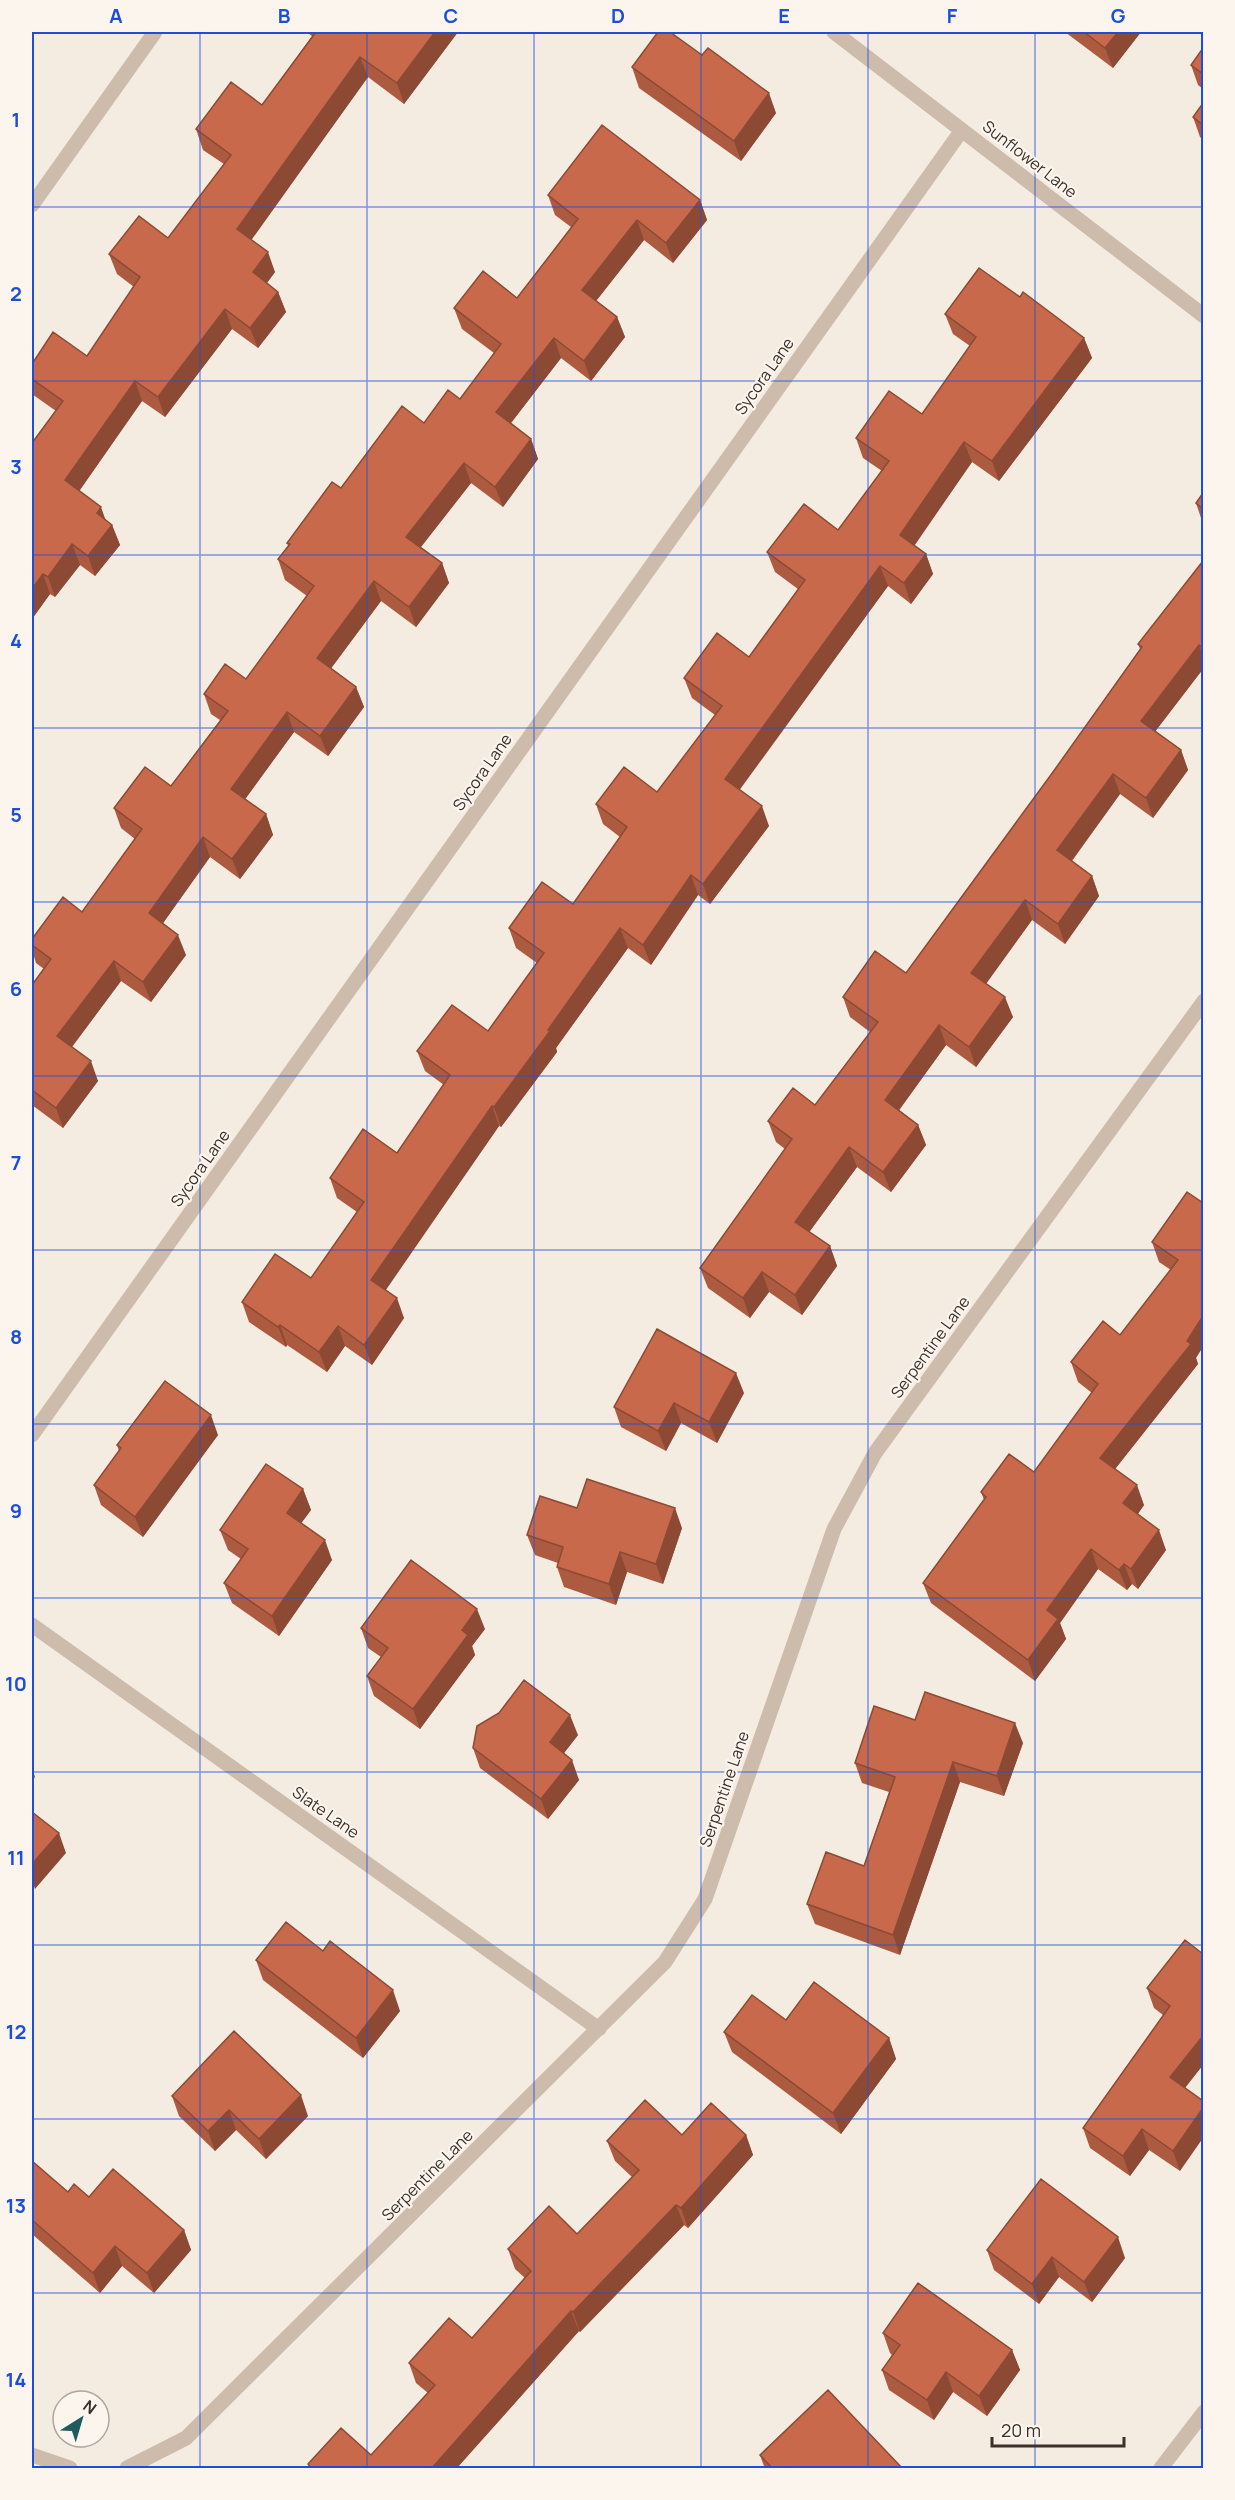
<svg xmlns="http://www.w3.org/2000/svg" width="1235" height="2500" font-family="Manrope,sans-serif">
<rect width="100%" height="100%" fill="#f4ebe1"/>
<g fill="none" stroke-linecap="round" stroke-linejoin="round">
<path stroke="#cdbbac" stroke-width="15" d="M834,32l370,284
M32,205l123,-173
M32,1435l930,-1305
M32,1625l567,404
M32,2455l38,13
M127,2468l59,-30 479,-476 40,-63 129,-370 41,-76 329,-452
M1161,2468l43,-56"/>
</g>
<path fill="#ac5a40" d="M306,32h152l-54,72 -36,-27 -117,162 24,33 -8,11 11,9 8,20 -28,36 -26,-19 -67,88 -23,-16 -63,90 27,29 6,5 8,20 -25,31 -15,-11 -25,32 -5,-3 -18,25v-176l24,-32 -24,-17v-30l55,-8 47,-69 -17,-13 -8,-20 59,-16 56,-74 -21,-14 -7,-21 66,-24 50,-69z
M1065,32h76l-28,36z
M1203,48v41l-5,-4 -7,-20z
M632,67l144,46 -35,48 -102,-73z
M1203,103v37l-3,-3 -7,-20z
M548,195l152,5 7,20 -34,43 -29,-23 -48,61 21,16 8,20 -34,44 -30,-23 -50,65 20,16 7,20 -35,48 -32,-24 -50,64 21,16 7,20 -33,44 -35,-26 -50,67 25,19 8,20 -36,49 -34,-24 -49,67 21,15 7,21 -33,44 -30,-22 -47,66 23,32 -35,47 -30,-21 -49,66 26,34 -35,47 -31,-23v-120l12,-16 -8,-6 -4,-13v-11l50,-27 53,-73 -14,-11 -7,-20 57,-22 49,-66 -9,-6 -7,-20 42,-15 61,-83 -22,-16 -7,-21 10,-13 -1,-3 54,-55 83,-65 36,-24 34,-46 -32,-24 -8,-21 63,-10 54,-71 -16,-12z
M1020,297l64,41 8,20 -93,123 -27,-19 -58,83 12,9 7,20 -22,30 -23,-18 -149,203 30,37 -59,78 -12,-9 -47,70 -23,-17 -72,100 1,4 -56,75 -2,-1 -114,164 19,28 -32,47 -27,-19 -18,26 -40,-27 -1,2 -37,-25 -7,-20 69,-24 46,-66 -20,-14 -7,-20 67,-25 47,-68 -19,-14 -8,-20 71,-20 49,-68 -21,-15 -7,-20 64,-24 47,-67 -17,-13 -7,-20 61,-12 58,-77 -23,-17 -8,-20 65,-21 49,-68 -23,-17 -8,-20 71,-22 44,-59 -19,-13 -7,-20 66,-24 48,-68 -17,-12 -8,-20z
M1203,493v31l-7,-21z
M1203,561v108l-48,62 26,19 7,20 -35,48 -33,-24 -48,67 20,15 7,20 -34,48 -33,-24 -46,64 27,33 -37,50 -30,-22 -47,65 19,15 8,20 -35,47 -34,-25 -48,65 21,14 7,20 -35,49 -33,-23 -19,26 -42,-30 -8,-20 85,-119 -9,-7 -8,-21 47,-16 55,-73 -20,-15 -7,-20 63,-24 147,-201 87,-123 -2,-5z
M1187,1192l9,166 2,6 -83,105 29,36 -6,9 28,36 -28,39 -6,-5 -5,6 -29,-21 -38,54 6,16 -31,42 -104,-78 -8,-20 61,-83 -3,-8 53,-20 58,-79 -14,-11 -7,-20 49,-27 51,-65 -12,-8 -7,-20z
M744,1393l-27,50 -36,-20 -15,28 -45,-24 -7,-20z
M218,1435l-75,102 -42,-32 -7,-20 25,-34 -2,-6z
M303,1489l8,21 -10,13 31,37 -53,76 -47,-33 -8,-20 17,-24 -13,-9 -8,-20z
M577,1508l105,20 -19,56 -36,-12 -11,33 -52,-18 -7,-20 1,-4 -23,-8 -8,-20z
M361,1628l124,1 -13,17 3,9 -55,74 -46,-33 -7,-20 14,-19 -13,-9z
M915,1720l108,23 -19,53 -44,-14 -60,173 -85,-31 -8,-20 57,-38 25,-74 -27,-9 -7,-20z
M578,1735l-14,18 15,27 -31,39 -68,-51 -7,-20z
M1185,1940l18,125 -18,22 -5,84 -31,-21 -19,26 -40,-28 -7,-20 80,-113 -9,-7 -7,-20z
M256,1960l144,51 -37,47 -100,-78z
M786,2020l103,18 7,21 -55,75 -109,-82 -8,-20z
M172,2096l136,20 -42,43 -30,-29 -21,21 -36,-35z
M682,2135h64l7,20 -65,73 -4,-3 -104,107 -1,-1 -123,138h-147l-1,-5 63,-9 57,-62 -12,-10 -7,-20 63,-25 53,-60 -10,-9 -7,-20 69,-15 55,-57 -17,-16 -8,-20z
M32,2161l36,31 21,5 95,33 7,20 -37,43 -32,-27 -22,27 -68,-59z
M987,2250l138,8 -33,44 -33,-25 -20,27 -45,-34z
M883,2333l129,17 8,20 -33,46 -34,-24 -19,28 -45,-30 -7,-20 10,-15 -2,-2z
M760,2455l143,14h-138z"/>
<path fill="#8c4a34" d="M435,32h23l-54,72 -7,-21z
M1118,32h23l-28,36 -8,-20z
M360,57l8,20 -123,172 -8,-20z
M769,93l7,20 -35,48 -7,-20z
M700,200l7,20 -34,43 -7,-20z
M637,220l7,20 -55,70 -7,-20z
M268,252l7,20 -15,20 -7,-20z
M278,292l8,20 -28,36 -8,-20z
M225,309l7,20 -67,88 -7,-20z
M617,317l8,20 -34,44 -7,-20z
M554,338l7,20 -57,74 -8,-20z
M1084,338l8,20 -93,123 -7,-20z
M135,381l7,20 -69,99 -8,-20z
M531,439l7,20 -35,48 -8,-20z
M964,442l8,20 -64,93 -8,-20z
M464,463l7,20 -58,74 -7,-20z
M101,507l7,20 -11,-14z
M112,525l8,20 -25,31 -7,-20z
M72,544l8,21 -25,32 -7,-20z
M926,554l7,20 -22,30 -7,-21z
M442,563l7,20 -33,44 -7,-20z
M880,566l8,20 -155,213 -8,-20z
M43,574l7,20 -18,25v-30z
M374,581l7,20 -57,77 -7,-20z
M1199,645l4,11v13l-55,72 -7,-20z
M356,687l8,20 -36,49 -8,-20z
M287,712l7,20 -56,77 -7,-20z
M1181,750l7,20 -35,48 -7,-20z
M1113,774l7,20 -56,77 -7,-21z
M762,806l7,20 -59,78 -7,-20z
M266,814l7,21 -33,44 -8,-20z
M203,837l7,20 -54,76 -7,-20z
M691,875l7,20 -47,70 -8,-20z
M1092,876l7,20 -34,48 -7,-20z
M1025,900l7,20 -53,73 -8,-20z
M620,928l8,20 -72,100 1,4 -56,75 -7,-20 54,-77z
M178,935l8,20 -35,47 -8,-20z
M114,961l7,20 -56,75 -8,-20z
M1005,997l8,20 -37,50 -7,-20z
M939,1025l7,20 -54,75 -7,-20z
M91,1061l7,20 -35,47 -7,-20z
M492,1106l7,20 -120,174 -8,-20z
M918,1125l8,20 -35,47 -8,-20z
M849,1147l8,20 -55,75 -7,-20z
M830,1246l7,20 -35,49 -7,-20z
M762,1272l7,20 -19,26 -7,-20z
M397,1298l7,20 -32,47 -8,-20z
M1203,1316v31l-7,11 2,6 -90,114 -8,-20 87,-117z
M280,1325l7,20 -1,2 -8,-20z
M338,1326l7,20 -18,26 -8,-20z
M736,1373l8,20 -27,50 -8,-21z
M674,1403l7,20 -15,28 -8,-20z
M211,1415l7,20 -75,102 -8,-20z
M1137,1485l7,20 -13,18 -8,-20z
M303,1489l8,21 -17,23 -7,-20z
M675,1508l7,20 -19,56 -7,-20z
M1159,1530l7,20 -28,39 -7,-20z
M325,1540l7,20 -53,76 -7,-20z
M1091,1549l7,20 -38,54 6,16 -31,42 -7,-21 19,-50z
M620,1552l7,20 -11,33 -7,-21z
M1124,1564l8,20 -5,6 -8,-20z
M477,1609l8,20 -13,17 3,9 -55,74 -7,-20 49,-79z
M570,1715l8,20 -21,27 -7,-20z
M1015,1723l8,20 -19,53 -7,-20z
M572,1760l7,20 -31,39 -7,-20z
M953,1762l7,20 -60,173 -7,-20z
M32,1768l3,9 -3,4z
M59,1833l7,20 -31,36 -3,-9v-16z
M393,1990l7,21 -37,47 -7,-20z
M1203,2036v29l-25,32 -8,-20z
M889,2038l7,21 -55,75 -8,-21z
M301,2095l7,21 -42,43 -7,-20z
M1203,2108v30l-23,33 -7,-20z
M229,2110l7,20 -21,21 -7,-20z
M1142,2129l7,21 -19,26 -7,-20z
M746,2135l7,20 -65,73 -7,-20z
M676,2205l8,20 -104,107 -7,-20z
M184,2230l7,20 -37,43 -7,-20z
M1118,2237l7,21 -33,44 -8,-20z
M115,2246l7,20 -22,27 -7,-20z
M1052,2257l7,20 -20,27 -7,-20z
M571,2311l8,20 -123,138h-25z
M1012,2350l8,20 -33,46 -8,-20z
M946,2372l7,20 -19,28 -7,-20z"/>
<path fill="#c8694b" stroke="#8c4a34" stroke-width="1.5" d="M316,32h119l-38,51 -37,-26 -123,172 31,23 -15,20 25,20 -28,36 -25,-19 -67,88 -23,-16 -70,99 36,27 -4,6 15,12 -24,31 -16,-12 -24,33 -5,-3 -11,15v-146l31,-42 -31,-22v-15l21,-32 34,24 53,-79 -31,-23 30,-38 29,22 63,-83 -35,-26 35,-47 31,23z
M658,32h12l32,23 6,-7 61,45 -35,48 -102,-74z
M1084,32h34l-13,16z
M1203,48v26l-12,-9z
M1203,103v22l-10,-8z
M602,125l98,75 -34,43 -29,-23 -55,70 35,27 -33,44 -30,-23 -58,74 35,27 -36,48 -31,-24 -58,74 36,26 -33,44 -35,-26 -57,77 39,29 -36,49 -33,-24 -56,77 35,25 -34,45 -29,-22 -54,76 29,22 -35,47 -29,-21 -57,75 34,25 -35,47 -24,-18v-105l19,-26 -19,-14v-6l31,-42 19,15 60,-83 -28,-21 31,-41 26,19 57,-75 -24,-17 21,-30 21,15 68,-93 -36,-27 12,-15 -3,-1 45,-61 9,6 61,-82 22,17 24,-33 12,9 41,-55 -47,-36 29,-37 34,27 61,-79 -30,-24z
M979,268l41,29 3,-5 61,46 -92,123 -28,-19 -64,93 26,19 -22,29 -24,-17 -155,213 37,27 -59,78 -12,-9 -48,70 -23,-17 -72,102 2,1 -56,76 -2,-1 -121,174 26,18 -33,47 -26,-19 -19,26 -39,-27 -2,2 -36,-25 33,-48 36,24 53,-76 -34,-24 33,-49 34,24 53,-78 -33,-24 35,-46 36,26 56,-78 -35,-25 33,-46 31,22 54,-77 -31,-23 28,-37 33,25 65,-86 -38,-28 33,-45 32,24 56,-77 -38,-28 37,-48 34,26 51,-69 -33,-23 33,-47 33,23 54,-77 -31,-23z
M1203,493v16l-7,-6z
M1203,561v87l-4,-3 -58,76 40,29 -35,48 -33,-24 -56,76 35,26 -34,48 -33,-24 -54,73 34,24 -36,50 -30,-22 -54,75 33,25 -35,47 -34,-25 -54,75 35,24 -35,49 -33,-23 -19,26 -43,-30 92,-129 -24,-18 25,-33 22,17 63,-83 -35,-25 32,-46 31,22 147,-201 89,-125 -4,-3z
M1187,1192l16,11v113l-16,25 4,3 -91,114 37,27 -14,18 36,27 -28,39 -7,-5 -5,6 -28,-21 -44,61 11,9 -30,41 -105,-77 63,-86 -5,-5 28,-38 25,18 64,-88 -27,-22 32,-41 17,14 58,-75 -26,-18z
M657,1329l79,44 -27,49 -35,-19 -16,28 -44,-24z
M165,1381l46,34 -76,102 -41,-32 27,-37 -4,-3z
M266,1464l37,25 -16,24 38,27 -53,76 -48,-33 24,-34 -28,-19z
M587,1479l88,29 -19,56 -36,-12 -11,32 -52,-17 6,-20 -36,-12 13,-39 37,12z
M411,1560l66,49 -15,21 6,5 -55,74 -46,-33 21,-28 -27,-20z
M524,1680l46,35 -20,27 22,18 -31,39 -68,-51 4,-22 22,-13z
M925,1692l90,31 -18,53 -44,-14 -60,173 -86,-31 19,-52 38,14 31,-89 -40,-14 19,-57 41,14z
M32,1812l27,21 -27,31z
M286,1922l37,29 7,-10 63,49 -37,48 -100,-78z
M1185,1940l18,14v82l-33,41 33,24v7l-30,43 -31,-22 -19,27 -40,-28 87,-122 -23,-18z
M814,1982l75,56 -56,75 -109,-81 28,-37 34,25z
M234,2031l67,64 -42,44 -30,-29 -21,21 -36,-35z
M645,2100l37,35 29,-32 35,32 -65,73 -5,-3 -103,107 -2,-1 -140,158h-119l-4,-5 33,-36 30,27 64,-70 -26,-22 40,-45 23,20 59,-67 -23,-22 41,-43 28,28 62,-64 -32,-29z
M32,2161l36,31 6,-8 15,13 24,-28 71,61 -37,43 -32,-27 -22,27 -61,-53z
M1041,2179l77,58 -34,45 -32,-25 -20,27 -45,-34z
M918,2283l94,67 -33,46 -33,-24 -19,28 -45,-30 18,-25 -17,-12z
M828,2390l75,79h-130l-13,-14z"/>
<path fill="none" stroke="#1d4ed8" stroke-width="1.5" stroke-opacity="0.55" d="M200,32v2436M367,32v2436M534,32v2436M701,32v2436M868,32v2436M1035,32v2436M32,207h1172M32,381h1172M32,555h1172M32,728h1172M32,902h1172M32,1076h1172M32,1250h1172M32,1424h1172M32,1598h1172M32,1772h1172M32,1945h1172M32,2119h1172M32,2293h1172"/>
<g text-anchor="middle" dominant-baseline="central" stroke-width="4.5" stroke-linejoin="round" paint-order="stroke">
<g font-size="16" fill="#3b302b" stroke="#fbf5ee">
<text transform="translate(1030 159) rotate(38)">Sunflower Lane</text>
<text transform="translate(764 376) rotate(-55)">Sycora Lane</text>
<text transform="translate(482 772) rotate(-55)">Sycora Lane</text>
<text transform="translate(200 1168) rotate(-55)">Sycora Lane</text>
<text transform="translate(930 1347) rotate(-54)">Serpentine Lane</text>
<text transform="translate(724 1789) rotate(-71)">Serpentine Lane</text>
<text transform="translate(326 1812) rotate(35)">Slate Lane</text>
<text transform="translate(427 2175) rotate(-45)">Serpentine Lane</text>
</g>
</g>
<rect width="1235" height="2500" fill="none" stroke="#fbf5ee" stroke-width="66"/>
<g transform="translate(81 2419) rotate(37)"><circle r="28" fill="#fbf5ee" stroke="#aea6a0" stroke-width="1.5"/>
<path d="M0-4.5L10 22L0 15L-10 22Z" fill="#1f5a5e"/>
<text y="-9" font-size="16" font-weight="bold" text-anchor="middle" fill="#3b302b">N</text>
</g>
<path d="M992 2437v9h132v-9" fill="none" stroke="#3b302b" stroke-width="3"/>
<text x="1001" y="2437" font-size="18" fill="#3b302b" stroke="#fbf5ee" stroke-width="4.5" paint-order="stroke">20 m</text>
<rect x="33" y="33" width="1169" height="2434" fill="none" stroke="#1d4ed8" stroke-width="2"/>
<g font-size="20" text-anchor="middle" font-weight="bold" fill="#1d4ed8">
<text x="116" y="23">A</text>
<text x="284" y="23">B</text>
<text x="451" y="23">C</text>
<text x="618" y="23">D</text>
<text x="784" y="23">E</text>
<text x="952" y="23">F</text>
<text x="1118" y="23">G</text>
<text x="16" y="127">1</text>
<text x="16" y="301">2</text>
<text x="16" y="474">3</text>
<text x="16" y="648">4</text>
<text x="16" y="822">5</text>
<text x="16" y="996">6</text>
<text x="16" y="1170">7</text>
<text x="16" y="1344">8</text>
<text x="16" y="1518">9</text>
<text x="16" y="1691">10</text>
<text x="16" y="1865">11</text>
<text x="16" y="2039">12</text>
<text x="16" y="2213">13</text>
<text x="16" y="2387">14</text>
</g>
</svg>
